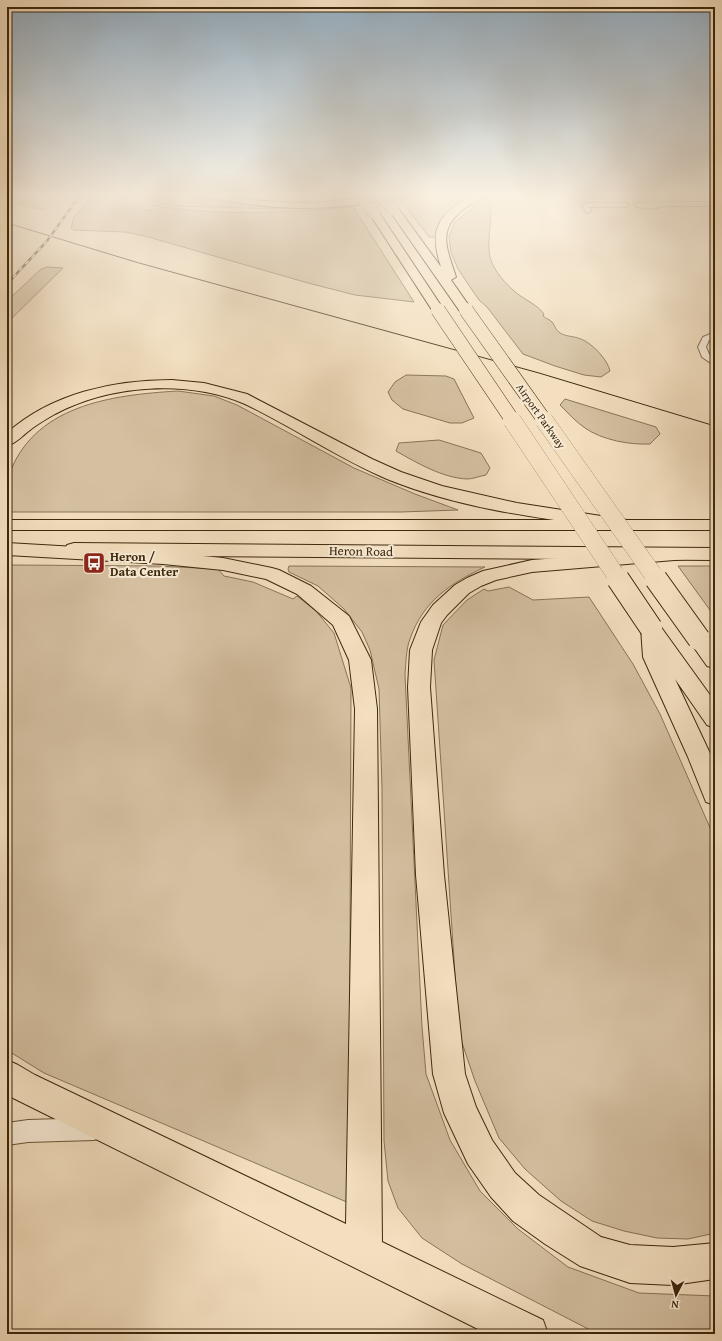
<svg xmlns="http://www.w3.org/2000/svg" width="722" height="1341" font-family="'Gentium Book Plus',serif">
<rect width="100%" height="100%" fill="#f3dfbf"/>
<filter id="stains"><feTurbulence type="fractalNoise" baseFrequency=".005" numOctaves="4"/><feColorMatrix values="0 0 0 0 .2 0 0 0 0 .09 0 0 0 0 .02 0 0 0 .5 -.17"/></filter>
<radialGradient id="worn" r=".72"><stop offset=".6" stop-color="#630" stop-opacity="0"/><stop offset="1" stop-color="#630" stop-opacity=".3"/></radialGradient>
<path fill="#d4c0a1" stroke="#887457" d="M7,194h48l-12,16 -36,-9z
M94,194h32l18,16 6,1 3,-6c61,12 137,7 200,2l61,95 -59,-7 -47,-12 -163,-47 -20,-4 -51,-2 -3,-2 3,-11z
M143,194h51l31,8 45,5 72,-1 -61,3 -106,-3 -16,-3z
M265,194h77l1,2 -53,1z
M424,194h49l-30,25 -8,18h-6l-29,-38z
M487,197c10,13 -4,47 5,66 6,13 18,26 30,34 8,5 17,10 22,17l-1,2c2,2 8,4 10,7 2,4 3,7 7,10 7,4 14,3 21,6 11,4 27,21 29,32l-9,6 -17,-2 -29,-9 -32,-12 -36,-47 -8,-7 -11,-16 -10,-15 -7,-17 -2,-15 6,-15z
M47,267l16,1 -56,55v-22l33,-31z
M406,375l40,1 8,3 20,39 -12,5h-12l-47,-14 -11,-9 -4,-8 7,-10z
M178,391l36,5 23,9 117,63 61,26 43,16 -57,2h-394c0,-10 -3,-24 1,-34 24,-73 103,-83 170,-87z
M565,399l91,28 4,7 -10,10c-20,1 -48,-4 -65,-16 -9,-6 -17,-15 -25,-23z
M439,440l42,13 9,15 -4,7c-6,1 -13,4 -19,4 -24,-1 -50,-16 -71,-28l3,-8z
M11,565l147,1 60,3 6,7 29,6 40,17 4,-3 19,15 18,22 17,55 -2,515 -305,-130 -37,-23v-477z
M289,566l196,1c-34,16 -62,34 -75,72 -4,10 -4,24 -5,36l17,352 4,47 24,66 30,51 38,38 50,38 71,26 76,3v38h-117l-136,-70 -40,-26 -24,-30 -10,-27 -4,-40 -2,-353 -3,-99 -9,-39 -8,-18 -18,-23 -26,-23 -29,-14 -1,-3z
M678,566h37v51z
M509,587l24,13 56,-3 44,67 27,50 55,125v394l-27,6 -31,-1 -33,-7 -32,-10 -31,-20 -36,-32 -26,-31 -24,-57 -16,-47 -25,-374 9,-35 24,-25 17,-11 4,2z"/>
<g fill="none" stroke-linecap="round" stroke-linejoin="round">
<g stroke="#6a563a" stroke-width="2">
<path id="service" d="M672,194h7l5,8h31v4h-51c-8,3 -24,4 -30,-1l3,-2 40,-1z
M585,203h41l3,2 -3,2h-37l2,4 -3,2 -2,-1 -4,-7z
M715,332v6l-6,2 -3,7 3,7 6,5v7l-13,-9 -4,-10 5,-10z
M94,1118l8,3 3,8 -3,8 -8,3 -66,2 -21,3v-22l21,-3z"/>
</g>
<g stroke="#3d280d" stroke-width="2">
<path id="primary" d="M7,520h708v10h-708z
M74,543l641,5v12l-641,-5 -7,-2 -2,-4 2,-4z"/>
</g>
<g stroke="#3d280d" stroke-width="2">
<path id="trunk" d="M205,194c17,0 32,4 49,6 16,2 33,2 49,3 34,0 67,-9 101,-9l-1,2c-65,16 -132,16 -197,0z
M473,194h13c-6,6 -14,10 -21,14 -29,22 -18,40 -9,69l-5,3 21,30 -1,3h-10l-72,-103 1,-2h8l43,59c-13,-39 -2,-53 32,-73z
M374,210l4,1 66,99 -1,3h-10l-1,-3 -63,-97z
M172,380l32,3 43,11 125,65 29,13 41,14 75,17 110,17 6,1 3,4 -3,4 -6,1c-81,-11 -164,-20 -240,-51 -49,-21 -94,-52 -142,-75 -58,-25 -135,-19 -190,10 -7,4 -14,8 -21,13 -9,6 -17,16 -27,19v-13c45,-40 107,-53 165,-53z
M7,543l156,9 60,6 49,10 7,2 32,16 38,30 22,44 6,49 5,533 161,78 5,14h-60l-481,-239v-35l11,5 17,10 311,149 9,-515 -6,-49 -16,-35 -36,-31 -31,-15 -43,-9 -60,-6 -156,-9z
M691,548l7,2 3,4 -3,4 -166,14 -36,8 -15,6 -12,7 -22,22 -6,8 -9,27 -2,37 14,188 21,199 11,33 16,33 23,33 24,22 62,42 29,8 43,2 42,-4v36l-42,6 -43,-2 -50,-17 -35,-22 -32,-23 -22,-24 -23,-33 -24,-51 -11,-39 -17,-199 -8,-188 2,-37 11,-28 12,-17 22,-20 12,-7 16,-7 49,-11z
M651,621l7,2 57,79v26l-8,-3 -32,-46 40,85v41l-9,-3 -18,-45 -45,-100 -2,-29 3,-5z
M699,632c19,5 16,20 16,36l-8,-2 -19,-27 4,-5z"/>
</g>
<use href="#service" fill="#f7ead5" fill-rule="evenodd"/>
<use href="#primary" fill="#f3dfbf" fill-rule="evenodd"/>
<use href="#trunk" fill="#f3dfbf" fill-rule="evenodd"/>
<path stroke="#3d280d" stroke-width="1" d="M7,223l132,40 400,110 176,53"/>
<g stroke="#3d280d" stroke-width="2.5">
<path id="rail" d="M7,284l40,-43 34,-47"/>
</g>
<use href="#rail" stroke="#f7ead5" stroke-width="1.5" stroke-dasharray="4.5" stroke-linecap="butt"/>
<g stroke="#3d280d" stroke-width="12" stroke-linecap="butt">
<path id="trunk-bridge-far3" d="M357,194l17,19
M379,194l15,16"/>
</g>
<g stroke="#3d280d" stroke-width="15" stroke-linecap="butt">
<path id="trunk-bridge-far2" d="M438,310l75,111
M466,310l79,111"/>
</g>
<g stroke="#3d280d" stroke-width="18" stroke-linecap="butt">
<path id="trunk-bridge-far1" d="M512,420l107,160
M544,420l113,160"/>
</g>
<g stroke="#3d280d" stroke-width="24" stroke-linecap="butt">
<path id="trunk-bridge" d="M618,579l33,49
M656,579l43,60"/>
</g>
<use href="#trunk-bridge-far3" stroke="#f3dfbf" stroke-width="11"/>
<use href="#trunk-bridge-far2" stroke="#f3dfbf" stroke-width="14"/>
<use href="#trunk-bridge-far1" stroke="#f3dfbf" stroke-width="18"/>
<use href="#trunk-bridge" stroke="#f3dfbf" stroke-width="22"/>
</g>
<linearGradient id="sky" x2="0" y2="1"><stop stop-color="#93acbf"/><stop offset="0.51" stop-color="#faf1e2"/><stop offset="1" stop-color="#faf1e2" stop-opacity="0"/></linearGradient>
<rect width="722" height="382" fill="url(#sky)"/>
<defs>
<g id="bus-square" transform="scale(1.15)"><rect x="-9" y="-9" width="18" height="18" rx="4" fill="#8f2418" stroke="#f7ead5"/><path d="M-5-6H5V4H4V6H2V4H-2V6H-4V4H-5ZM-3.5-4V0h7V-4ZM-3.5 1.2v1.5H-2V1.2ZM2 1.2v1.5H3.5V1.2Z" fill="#fff"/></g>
</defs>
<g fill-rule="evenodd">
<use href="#bus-square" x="94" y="563"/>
</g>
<g text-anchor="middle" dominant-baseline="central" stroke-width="4" stroke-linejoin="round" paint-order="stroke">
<g font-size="11" fill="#3d280d" stroke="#f7ead5">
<text transform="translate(541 416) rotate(55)">Airport Parkway</text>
</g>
<g font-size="13" fill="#3d280d" stroke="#f7ead5">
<text transform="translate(361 551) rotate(1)">Heron Road</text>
</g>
<g font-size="13" font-weight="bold" fill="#3d280d" stroke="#f7ead5" text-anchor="start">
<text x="110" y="556">Heron /<tspan x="110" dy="15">Data Center</tspan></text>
</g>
</g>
<rect width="722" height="1341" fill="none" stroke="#f3dfbf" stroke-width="24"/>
<rect x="8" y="8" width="706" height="1325" fill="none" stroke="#3d280d" stroke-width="2"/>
<rect x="12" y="12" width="698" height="1317" fill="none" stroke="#3d280d"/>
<g transform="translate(676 1295) rotate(186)" stroke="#f7ead5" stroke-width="3" paint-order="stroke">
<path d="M0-3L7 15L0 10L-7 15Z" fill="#3d280d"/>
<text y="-6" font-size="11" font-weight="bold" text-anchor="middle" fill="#3d280d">N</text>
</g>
<rect width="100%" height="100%" filter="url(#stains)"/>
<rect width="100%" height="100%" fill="url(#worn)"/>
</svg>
